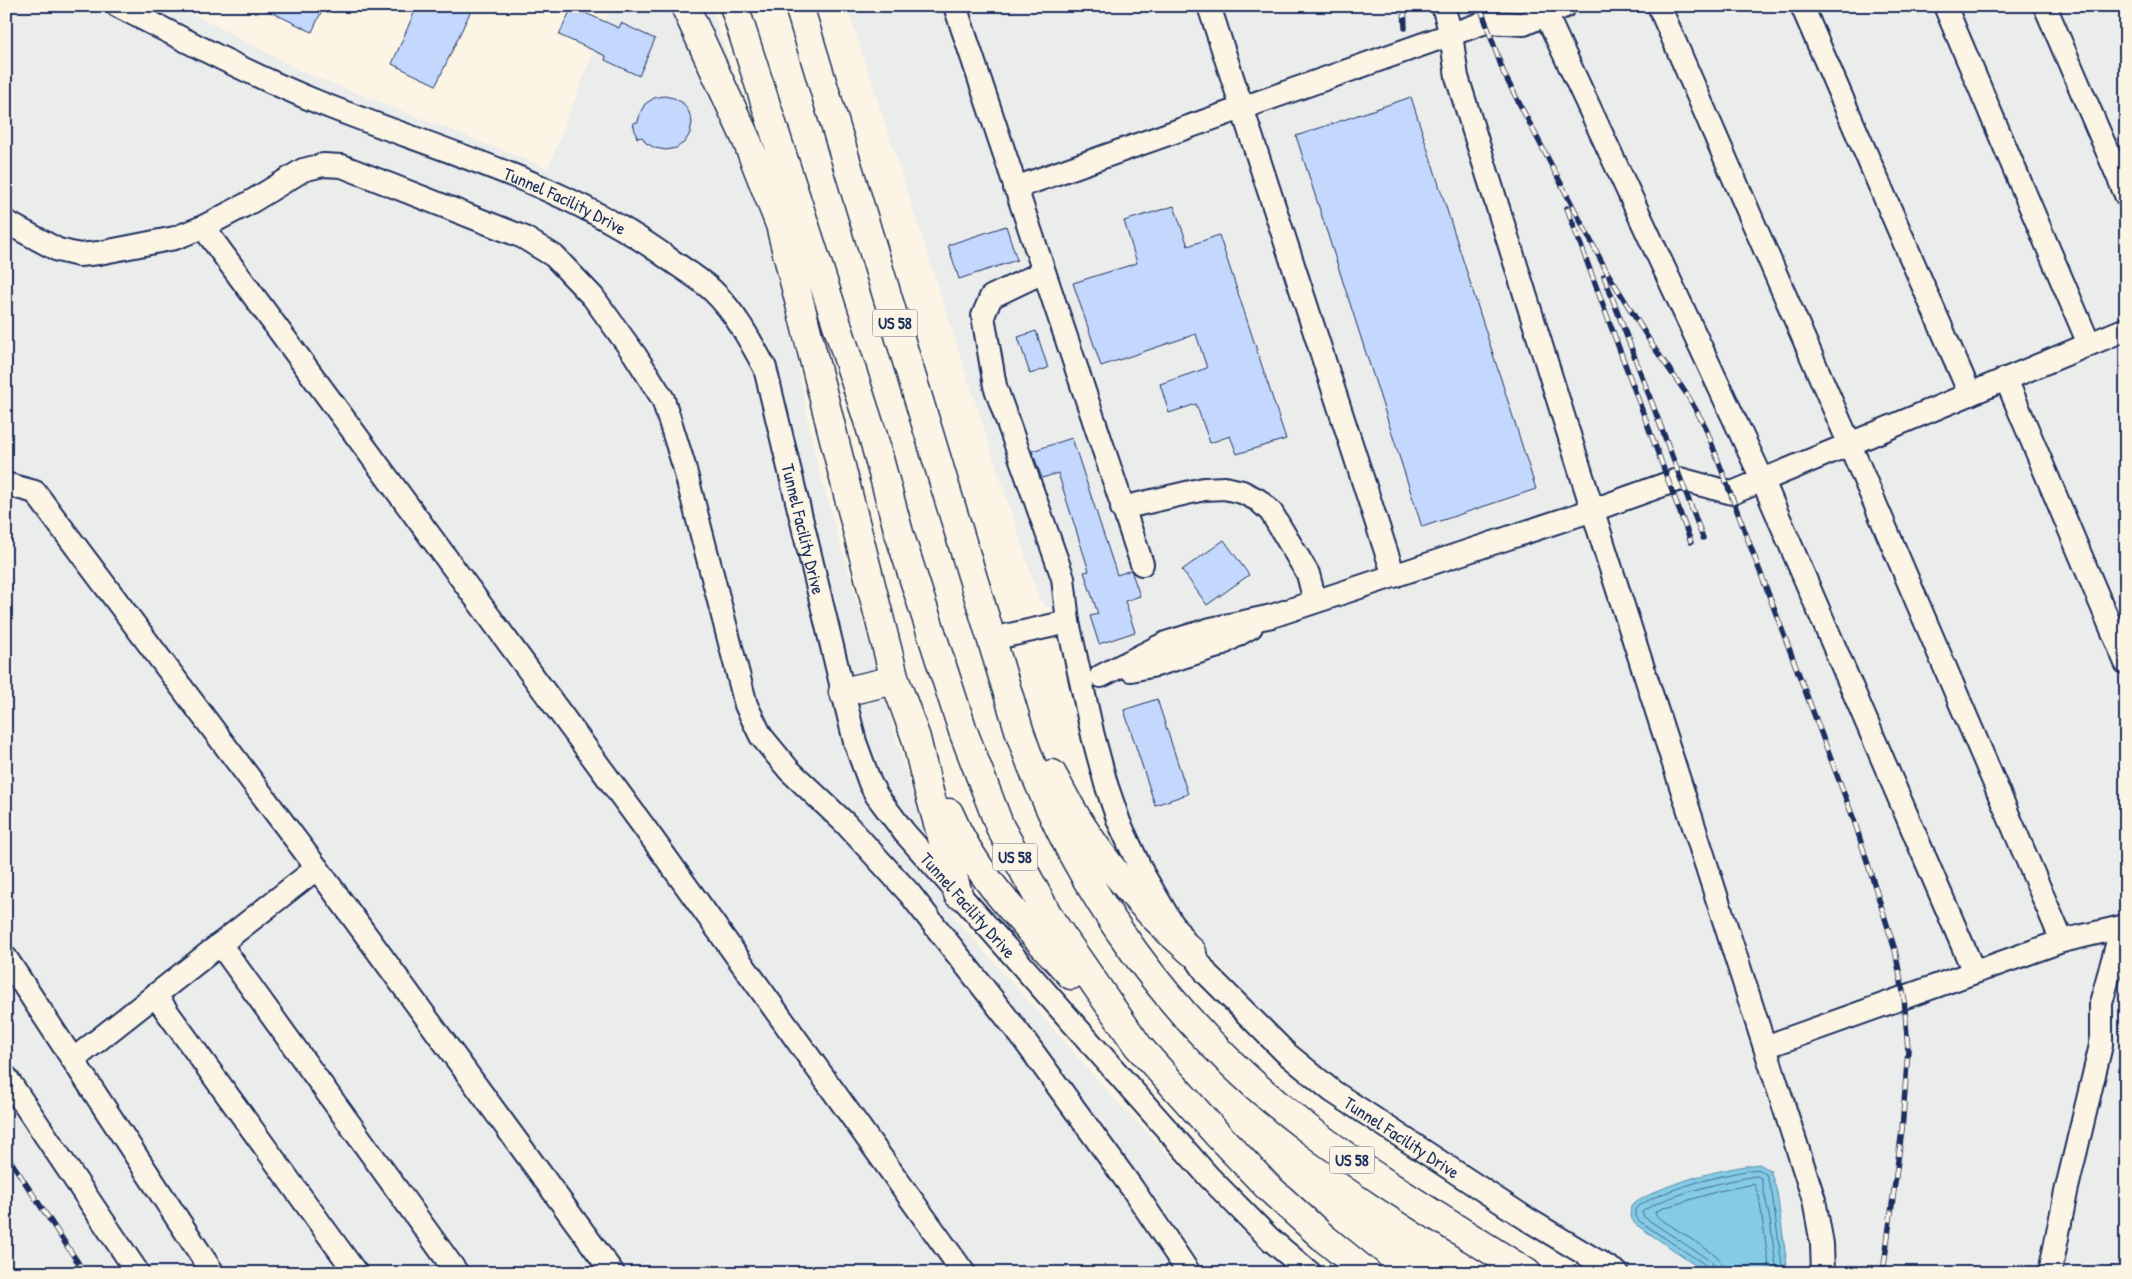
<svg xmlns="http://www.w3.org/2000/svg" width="2132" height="1279" font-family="'Patrick Hand',sans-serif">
<rect width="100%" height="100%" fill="#fcf5e5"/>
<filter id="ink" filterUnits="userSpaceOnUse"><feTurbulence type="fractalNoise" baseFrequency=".02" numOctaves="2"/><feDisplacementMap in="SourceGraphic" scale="10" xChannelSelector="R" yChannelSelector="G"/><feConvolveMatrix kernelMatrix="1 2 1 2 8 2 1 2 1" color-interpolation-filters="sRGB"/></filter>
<g filter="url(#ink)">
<path fill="#ebecec" d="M6,6h172l127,67 243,95 63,-162h99l34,98 12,43 59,308 94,329 47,135 155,176 103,107 78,71h-1276l-10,-20z
M847,6h1279v1267h-486l-62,-37 -181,-115 -75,-55 -54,-48 -60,-65 -32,-45 -22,-37 -22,-49 -18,-47 -35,-142 -39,-32z"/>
<path fill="#84cbe5" stroke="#5a8daf" d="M1759,1164l11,6 7,22 11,81h-80l-73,-49 -5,-8 1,-10c30,-23 90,-37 128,-42z"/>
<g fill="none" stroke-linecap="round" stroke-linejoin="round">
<path stroke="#456d94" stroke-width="1" d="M1710,1273l-3,-7 -68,-45 -4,-6v-6c22,-19 93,-36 123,-40l8,5 6,19 11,80
M1716,1273l-4,-11 -68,-45 -2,-5c17,-15 90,-33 115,-36l4,2 9,42 7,53
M1724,1273l-2,-9 -5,-8 -61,-40 -1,-4 8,-4 56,-17 35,-7 5,12 11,77"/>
</g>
<path fill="#c4d8fd" stroke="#1b2f5e" d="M259,6h65l-12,26z
M417,6h56l-37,79 -44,-21z
M572,7l47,21 2,-5 34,16 -16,37 -34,-16 1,-4 -47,-21z
M664,96l10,2 9,5 6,9 3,10 -2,11 -5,9 -9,6 -10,2 -11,-2 -9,-5 -4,-6 -5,1 -4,-15 5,-1 2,-9 5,-9 9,-6z
M1411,97l125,392 -114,38 -126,-391z
M1174,206l14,40 31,-11 67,204 -49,15 -7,-18 -20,7 -14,-39 -27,9 -9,-29 47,-16 -11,-34 -95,32 -28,-83 64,-20 -13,-42z
M1006,226l11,34 -58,19 -11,-34z
M1036,331l12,37 -18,6 -12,-37z
M1072,438l45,137 14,-5 9,26 -15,5 10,31 -36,12 -9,-28 8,-2 -14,-42 5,-1 -31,-98 -16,5 -10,-27z
M1224,540l25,35 -42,30 -25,-35z
M1157,699l31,95 -33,11 -31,-95z"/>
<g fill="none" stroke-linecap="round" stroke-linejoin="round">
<g stroke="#1b2f5e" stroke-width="26">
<g id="minor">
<path id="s1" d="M118,6c67,34 133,69 202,97 120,48 247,80 352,158 13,9 28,18 40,29 23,22 38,50 53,78l90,374 15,41 7,13 27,36 305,345 61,62 40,34"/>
<path d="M955,6l187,558"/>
<path d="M1209,6l185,570"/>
<path d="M1443,6l8,28 6,43 150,479 207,644 8,44 1,29"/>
<path d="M1542,6l221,475 211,491"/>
<path d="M1659,6l191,439 212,496"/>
<path d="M1802,6l168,388"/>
<path d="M1945,6l144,338"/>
<path d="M2045,6l81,189"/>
<path d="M1015,188l471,-166 38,2 41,-18"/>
<path d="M6,222l52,28 21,5 20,-2 76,-15 28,-11 46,-24 54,-33 20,-5 19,1 181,71 31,19 39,41 42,58 28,44 21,67 62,239 15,31 28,34 57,54 64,70 112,143 110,151 57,85"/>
<path d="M203,227l441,600 320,446"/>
<path id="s2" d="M1043,272l-52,25 -8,19 12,70 68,192 5,44 25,114 13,48 13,38 24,52 27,46 37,54 79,79 46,38 195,128 90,54"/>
<path d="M2006,379l120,284"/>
<path d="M6,484l29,8 282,376 -243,191"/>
<path d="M1122,508l82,-19 21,-1 17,4 16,8 13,12 37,62 7,27"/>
<path d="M992,639l76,-17"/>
<path d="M1131,670l25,-5 62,-19 33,-19"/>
<path d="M1101,676l65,-33 45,-14 61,-13 321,-106 87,-31 52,14 394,-164"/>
<path d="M317,868l296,405"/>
<path d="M220,944l237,329"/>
<path d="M6,958l207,315"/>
<path d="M155,995l201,278"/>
<path d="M1765,1047l297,-106 64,-15"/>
<path d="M6,1077l132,196"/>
<path d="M2050,1273l16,-81 35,-147v-42l21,-76"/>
</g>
</g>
<g stroke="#1b2f5e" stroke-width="31">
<path id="highway" d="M685,6l62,135 41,104
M734,6l139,430 26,97 64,198 37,96 50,92 88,127 79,88 52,54 56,51 42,34
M799,6l221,727c53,156 156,296 287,395 70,53 146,98 220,145
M781,229l114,451 21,58 12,50 30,106
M843,692l52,-12
M1052,774c35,69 81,128 140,178
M949,813c26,63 77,112 122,162"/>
</g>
<use href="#minor" stroke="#fcf5e5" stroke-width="22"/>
<use href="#highway" stroke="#fcf5e5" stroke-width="28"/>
<g stroke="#1b2f5e" stroke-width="5.5">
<path id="rail" d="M1404,6l1,22
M1480,6l24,68 103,198 46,74 35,50 17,30 149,394 41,130 9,47 4,53 -6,80 -19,143
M1567,208l124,334
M1604,276l99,262
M6,1154l79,119"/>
</g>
<use href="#rail" stroke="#fcf5e5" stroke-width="4" stroke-dasharray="11" stroke-linecap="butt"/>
</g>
</g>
<g text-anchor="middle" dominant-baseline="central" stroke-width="4.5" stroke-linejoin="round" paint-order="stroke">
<g fill="#fcf5e5" stroke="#5e6a86" stroke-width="1">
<rect x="872.5" y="309.5" width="45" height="27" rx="4"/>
<rect x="992.5" y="843.5" width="45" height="27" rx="4"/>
<rect x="1329.5" y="1146.5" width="45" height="27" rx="4"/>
</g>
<g font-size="16" font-weight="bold" fill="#1b2f5e">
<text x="895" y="323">US 58</text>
<text x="1015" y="857">US 58</text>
<text x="1352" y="1160">US 58</text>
</g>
<g font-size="18" fill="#1b2f5e" stroke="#fcf5e5">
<text stroke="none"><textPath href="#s1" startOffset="488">Tunnel Facility Drive</textPath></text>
<text stroke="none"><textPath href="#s1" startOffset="921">Tunnel Facility Drive</textPath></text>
<text stroke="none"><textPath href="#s1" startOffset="1341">Tunnel Facility Drive</textPath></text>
<text stroke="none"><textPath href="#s2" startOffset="1035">Tunnel Facility Drive</textPath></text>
</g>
</g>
<rect width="2132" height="1279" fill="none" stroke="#fcf5e5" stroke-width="25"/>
<rect x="12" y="12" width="2107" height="1254" fill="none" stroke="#1b2f5e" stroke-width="2" filter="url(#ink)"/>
</svg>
